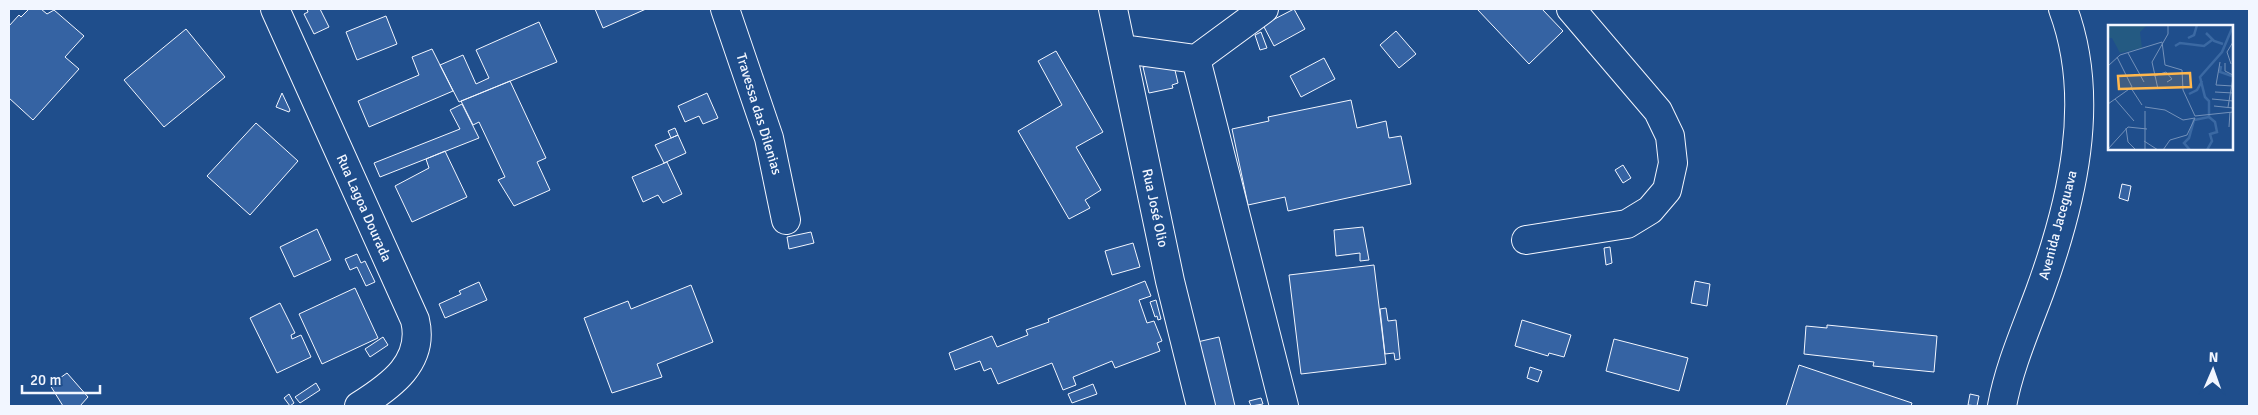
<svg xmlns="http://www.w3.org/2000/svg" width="2258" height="415" font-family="Signika,sans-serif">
<rect width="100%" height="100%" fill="#1f4e8c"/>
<path fill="#3563a3" stroke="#f2f6ff" d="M29,9h12l6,5 7,-4 30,26 -19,21 14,12 -46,51 -24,-22v-72l10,-11 2,2z
M307,9h13l9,18 -15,7 -10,-20 4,-2z
M595,9h51l-43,19z
M1294,9l11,20 -31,17 -11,-21z
M1477,9h65l21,22 -34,33z
M386,16l11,28 -40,16 -11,-28z
M539,22l18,40 -98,40 -19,-37 23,-10 13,29 13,-6 -13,-28z
M186,29l39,48 -61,50 -40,-47z
M1396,31l20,23 -17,14 -19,-23z
M1261,32l6,16 -7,2 -5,-15z
M432,49l21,42 -84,36 -11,-26 61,-26 -7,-18z
M1056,51l47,81 -27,15 25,43 -16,10 5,8 -21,11 -51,-88 44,-26 -24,-44z
M1324,58l11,21 -34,18 -11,-21z
M1165,63l9,3 4,17 -6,2 1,3 -24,5 -6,-26z
M510,81l36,77 -9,4 13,28 -36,16 -16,-26 7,-3 -26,-55 -6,3 -12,-24z
M282,93l8,17 -1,2 -13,-5z
M707,93l11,25 -15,6 -4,-8 -14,6 -7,-16z
M1351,100l6,28 29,-7 3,17 12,-2 10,48 -123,27 -3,-14 -37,8 -16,-76 37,-8 -1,-4z
M462,104l17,34 -99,39 -6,-14 86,-34 -10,-19z
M256,123l42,38 -48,54 -43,-39z
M675,128l3,7 -7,3 -3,-7z
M678,135l8,18 -22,10 -9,-18z
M445,151l22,46 -55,25 -17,-36 34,-18 -3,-9z
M667,162l15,32 -19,9 -5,-8 -15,7 -11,-25z
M1623,165l8,13 -8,5 -8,-13z
M2122,184l9,2 -3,15 -9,-3z
M1363,227l6,33 -9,1v-8l-24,3 -2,-26z
M317,229l14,31 -37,17 -14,-30z
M811,232l3,11 -25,6 -2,-12z
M1133,243l7,24 -28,8 -7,-24z
M1610,247l2,16 -6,2 -2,-17z
M357,254l4,9 4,-2 10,21 -9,4 -9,-19 -7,3 -5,-11z
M1374,265l12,99 -85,10 -12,-99z
M1145,281l6,15 -12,4 8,23 7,-2 8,20 -5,2 3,8 -45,17 -3,-7 -39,16 3,8 -13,5 -11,-27 -54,21 -7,-16 -7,3 -4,-10 -25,9 -6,-17 43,-17 5,11 31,-12 -2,-5 23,-8 -1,-3z
M1695,281l15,3 -3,22 -16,-3z
M479,282l8,18 -42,18 -6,-14 22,-10 -2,-3z
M691,285l22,57 -56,22 5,13 -50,16 -28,-75 44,-17 3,8z
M355,288l23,50 -56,26 -23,-50z
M1156,300l5,19 -3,1 -1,-4 -2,1 -5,-15z
M280,303l15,30 -4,2 1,4 9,-4 10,22 -34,16 -27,-55z
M1386,308l2,13 8,-1 4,39 -5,1 -1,-7 -9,1 -5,-45z
M1522,320l49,15 -7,22 -15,-4 -1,3 -33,-10z
M1827,325l110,11 -3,36 -61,-6 1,-4 -70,-8 2,-28 21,2z
M383,337l5,8 -18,12 -5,-8z
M1219,337l16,69h-27l-15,-63z
M1614,339l74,19 -9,33 -73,-20z
M1799,365l113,38 -1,3h-125z
M1530,367l12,4 -4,11 -11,-4z
M67,373l21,24 -8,9h-17l-13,-21z
M316,383l4,7 -20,13 -5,-6z
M1093,384l4,10 -25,9 -4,-9z
M289,394l5,9 -4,3 -6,-8z
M1970,394l9,2 -2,10 -9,-1z
M1261,398l2,6 -12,2 -2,-5z"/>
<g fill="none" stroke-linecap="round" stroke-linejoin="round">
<g stroke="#f2f6ff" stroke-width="30">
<path id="minor" d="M275,9l140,311c10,42 -24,66 -56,86
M725,9l44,129 17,82
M1113,9l57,272 31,125
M1123,49l73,10 68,-50
M1196,59l88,347
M1526,240l101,-16 23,-14 17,-20 6,-27 -3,-27 -12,-25 -87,-102"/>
</g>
<g stroke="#f2f6ff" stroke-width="30">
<path id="major" d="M2002,406c7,-39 24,-77 38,-115 32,-88 57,-191 23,-282"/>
</g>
<use href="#minor" stroke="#1f4e8c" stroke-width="28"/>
<use href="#major" stroke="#1f4e8c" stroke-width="28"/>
</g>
<g text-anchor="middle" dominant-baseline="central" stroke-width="4" stroke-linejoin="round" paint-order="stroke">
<g font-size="14" fill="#f2f6ff" stroke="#1f4e8c">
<text transform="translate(759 114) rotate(73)">Travessa das Dilenias</text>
<text transform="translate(364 208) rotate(66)">Rua Lagoa Dourada</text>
<text transform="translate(1155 208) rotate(78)">Rua José Olio</text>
<text transform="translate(2058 225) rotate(-75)">Avenida Jaceguava</text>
</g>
</g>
<g transform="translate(2108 25)">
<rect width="125" height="125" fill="#1f4e8c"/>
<path d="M0,0h39l-7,7 2,16 -22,5 -8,-15h-4z" fill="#245a82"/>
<path fill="none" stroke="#3b69a3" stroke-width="2.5" d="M98,8l8,8 9,3M80,13l6,-3 3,-10M67,21l5,-3 24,3 8,-6M113,41l-1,6 12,4M81,69l8,-4 5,-9M82,125l-6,-7 5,-5 5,-18 15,-3v-16l-4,-4 -5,-20 22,-25 11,-26M99,125l5,-9 -2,-7 7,-2 -2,-10 -6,-5"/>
<path fill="none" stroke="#7391ba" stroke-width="1" d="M20,28l16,29M112,37l-4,23 17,1M117,38v8l8,4M123,39l-4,-12 6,-10M0,41l12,-11 42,-13 3,23 17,5 1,20 12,26 38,-4M46,51l12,-4 6,7 -5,3M23,63l11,17M50,64l-6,-27 16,-28v-9M107,67l18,1M7,74l19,22M104,74l21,2M0,79l24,-17 -15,-30M106,81l19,2M37,82l20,3 18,10 12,-2M120,82l5,-29M121,102l1,-15M18,103l2,14 8,8M36,116l14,9M0,124l20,-22 19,2M37,125v-39M55,125l7,-10 17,-5 8,-17"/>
<path fill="#ffb74d" fill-opacity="0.15" stroke="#ffb74d" stroke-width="2.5" d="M82,48l1,14 -72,2 -1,-13z"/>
<rect width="125" height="125" fill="none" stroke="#f2f6ff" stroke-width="2.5"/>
</g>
<rect width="2258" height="415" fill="none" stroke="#f2f6ff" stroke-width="20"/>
<g transform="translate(2213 370) rotate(2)" stroke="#1f4e8c" stroke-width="4" paint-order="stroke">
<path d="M0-4L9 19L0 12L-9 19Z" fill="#f2f6ff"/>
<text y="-8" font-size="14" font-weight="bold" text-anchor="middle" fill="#f2f6ff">N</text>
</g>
<path d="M22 385v8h78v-8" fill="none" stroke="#f2f6ff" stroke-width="2.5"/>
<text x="30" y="385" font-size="15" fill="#f2f6ff" stroke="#1f4e8c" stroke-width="4" paint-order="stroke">20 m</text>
</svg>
